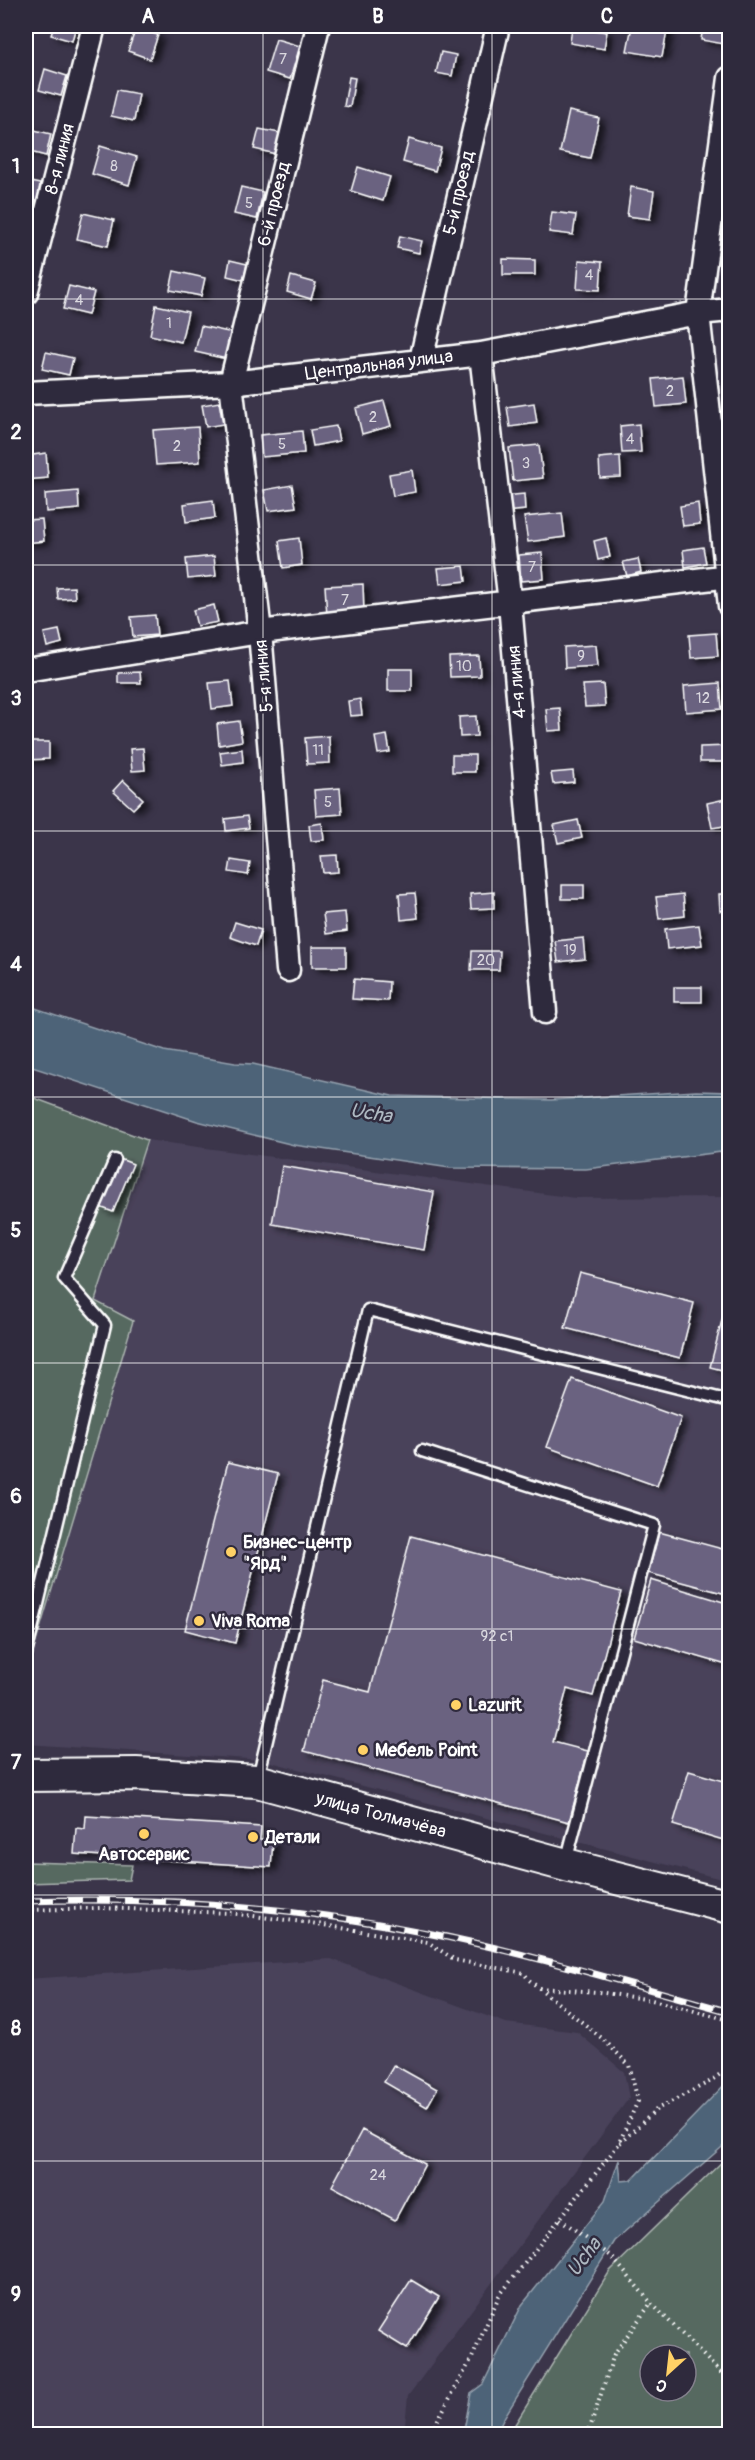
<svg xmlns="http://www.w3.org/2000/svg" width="755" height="2460" font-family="Pangolin,sans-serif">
<defs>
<filter id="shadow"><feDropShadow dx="6" dy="3.5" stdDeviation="3" flood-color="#0009"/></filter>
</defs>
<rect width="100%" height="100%" fill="#3b354a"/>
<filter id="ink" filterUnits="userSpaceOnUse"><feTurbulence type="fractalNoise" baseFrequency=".0167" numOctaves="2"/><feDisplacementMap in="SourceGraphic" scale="12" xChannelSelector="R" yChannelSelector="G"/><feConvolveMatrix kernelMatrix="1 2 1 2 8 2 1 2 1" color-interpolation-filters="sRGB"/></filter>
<g filter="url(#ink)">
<path fill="#49425a" d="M147,1140l428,58 154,-1v684l-466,-121 -237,-16v-69l107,-354 -38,-20z
M331,1959l175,64 71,9 47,40 5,26 -221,298 -4,38h-378v-455z"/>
<path fill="#576961" stroke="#abb4b0" stroke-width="1.5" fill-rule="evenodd" d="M26,1095l121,45 -52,161 38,20 -107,354z
M26,1862l106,3 -3,15 -103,3z
M729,2155v279h-220l101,-163zM650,2355h36v36h-36z"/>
<path fill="#4d6378" stroke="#94a1ae" stroke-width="1.5" d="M26,1005l138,46 71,12 18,1 139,32 159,4 145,-9 33,1v59l-143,18 -136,-1 -156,-23 -97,-24 -171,-56z
M729,2080v61l-115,100 -109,175 -9,18h-40l9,-9 6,-32 12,-9 39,-79 83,-104 14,-41 2,21 11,-1z"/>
<path fill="#6a6280" stroke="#fff" stroke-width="1.5" filter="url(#shadow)" d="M54,26h22l-4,15 -21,-6z
M632,26h36l-6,31 -35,-6z
M703,26h24l-3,18 -23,-4z
M572,27l35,5 -3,17 -34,-6z
M136,28l22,7 -8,24 -22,-8z
M276,39l24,7 -10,33 -24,-7z
M441,52l15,3 -4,21 -16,-3z
M45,69l22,7 -6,20 -22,-6z
M349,77l6,1 -5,29 -6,-1z
M117,90l22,4 -5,27 -23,-5z
M569,111l30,7 -9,40 -30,-6z
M26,128l25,6 -5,22 -20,-5z
M259,129l21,4 -4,21 -22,-5z
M409,139l32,9 -6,23 -32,-9z
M100,146l37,11 -8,28 -37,-11z
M358,167l32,10 -7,24 -32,-10z
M26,181l14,3 -4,26 -10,-2z
M241,187l22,5 -6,27 -23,-5z
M631,187l23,4 -4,28 -23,-3z
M552,212l24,3 -3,20 -24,-3z
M83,213l31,7 -6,26 -31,-7z
M400,236l22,5 -3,12 -22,-5z
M503,259l32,1v15h-32z
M230,260l17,4 -3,16 -17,-4z
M579,260l23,2 -2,28 -23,-1z
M174,271l31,7 -4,18 -31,-6z
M291,276l25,7 -5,16 -24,-7z
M69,286l25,6 -6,23 -25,-6z
M156,305l32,7 -7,30 -31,-7z
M201,326l32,7 -6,26 -32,-7z
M46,352l27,6 -4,17 -27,-6z
M683,376l3,28 -30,3 -3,-28z
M384,401l7,25 -29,8 -6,-26z
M219,402l4,22 -17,3 -4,-22z
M534,403l3,20 -27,4 -3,-20z
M639,424l2,28 -19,1 -2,-27z
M336,426l3,15 -26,5 -3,-16z
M198,427l2,35 -44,3 -3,-35z
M302,431l2,22 -42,4 -2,-22z
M539,445l4,33 -30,3 -4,-33z
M46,453l2,25 -22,2v-24z
M620,456l1,21 -21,1 -1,-20z
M412,470l3,22 -22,4 -4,-22z
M292,485l4,22 -28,4 -4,-21z
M78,491l1,18 -33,3 -1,-18z
M524,494l1,16 -20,2 -1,-16z
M213,500l2,18 -29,4 -2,-18z
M698,503l2,21 -17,2 -3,-20z
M562,513l3,24 -37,5 -4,-25z
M42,519l2,22 -18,2v-23z
M299,538l3,27 -19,3 -4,-27z
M606,538l4,19 -12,3 -4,-19z
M703,547l3,16 -21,4 -2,-17z
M542,553l2,26 -23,2 -2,-26z
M214,556l2,20 -28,3 -2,-20z
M638,559l3,13 -14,4 -4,-14z
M464,566l2,15 -26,3 -2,-16z
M363,584l1,30 -37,2 -2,-30z
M74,587l1,11 -17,1 -1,-11z
M214,605l4,17 -21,4 -4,-16z
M155,615l2,20 -24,2 -2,-20z
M59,630l3,13 -15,4 -3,-14z
M716,633l2,23 -27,2 -2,-23z
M596,645l2,21 -33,2 -1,-21z
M479,656l1,20 -30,1 -1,-20z
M388,669h24v22h-24z
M140,672l1,11h-23v-10z
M230,681l3,25 -21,3 -3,-26z
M720,683l2,26 -36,3 -2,-26z
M603,684l2,22 -20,1 -2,-22z
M360,699l2,16 -12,1 -2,-15z
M560,708l2,22 -14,1 -2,-22z
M476,716l1,20 -17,1 -1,-20z
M239,721l3,20 -23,4 -2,-21z
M387,735l3,17 -12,2 -3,-17z
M329,736l1,27 -23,1 -2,-26z
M26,742h23v17l-23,1z
M730,746v16h-30v-15z
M143,748l2,22 -13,1 -2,-22z
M242,749l1,13 -21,3 -2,-13z
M452,755h23v17h-23z
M573,771l1,11 -21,2 -2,-11z
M123,780l20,19 -10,10 -20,-18z
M340,788l2,26 -26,2 -2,-26z
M730,798v27l-18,3 -5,-25z
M247,816l2,12 -23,3 -1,-12z
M578,820l4,18 -24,5 -4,-18z
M322,823l2,17 -13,1 -2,-16z
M337,855l1,17 -15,1 -2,-17z
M231,860l19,3 -2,12 -19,-3z
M562,885h22v14h-22z
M494,892v16l-23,1 -1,-15z
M415,893l3,25 -17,2 -2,-26z
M683,894l2,22 -26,3 -3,-22z
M719,894h11v17h-10z
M345,912l2,19 -21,3 -3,-20z
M235,922l26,8 -5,16 -26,-9z
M699,925l3,20 -35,4 -2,-20z
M583,938l2,21 -27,3 -3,-21z
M312,947h34v20h-34z
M472,951h28l-1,19h-28z
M354,979l35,3 -1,19 -36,-2z
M674,987h28v15h-28z
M120,1159l13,5 -20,48 -13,-5z
M282,1166l152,26 -10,58 -152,-26z
M580,1273l114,30 -14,55 -115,-30z
M730,1289v83l-20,-5z
M572,1379l109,39 -24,68 -110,-39z
M228,1462l50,12 -43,169 -50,-13z
M659,1532l71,19v44l-82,-22z
M411,1536l210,56 -28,104 -26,-7 -14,53 35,9 -19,71 -265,-71 19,-71 47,12z
M651,1580l79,24v62l-96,-28z
M689,1771l41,12v59l-57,-17z
M86,1816l175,11 -1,13 13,1 -2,26 -197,-13 2,-26 9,1z
M394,2065l43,24 -10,18 -43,-25z
M362,2130l63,34 -30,56 -63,-34z
M411,2280l28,17 -32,52 -29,-18z"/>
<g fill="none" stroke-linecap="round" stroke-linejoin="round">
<g stroke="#fff" stroke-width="15">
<path id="lane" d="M422,1451l232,74 -88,337
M26,1654l79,-329 -41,-47 51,-118
M258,1778l110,-468 362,91"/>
</g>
<g stroke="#fff" stroke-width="27">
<path id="street" d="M730,78l-32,235 32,293
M26,293l68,-267
M481,354l29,249 35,409
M421,360l77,-334
M26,393l205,-10 250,-29 217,-41 32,-3
M26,670l234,-38 470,-56
M288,970l-28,-338 -29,-249 87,-357"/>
</g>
<g stroke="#fff" stroke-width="36">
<path id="secondary" d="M26,1775l110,-1 121,7 309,84 164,42"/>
</g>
<path stroke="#fff" stroke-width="4" stroke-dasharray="1.5 4.5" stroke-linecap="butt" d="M26,1910l75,-2 128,5 82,10 117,19 27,18 69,13 5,7 74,59 26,26 9,36 -20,44 -119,151 -27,62 -42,76
M539,1988l59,4 54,8 78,20
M620,2143l37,-34 52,-27 21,-15
M560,2219l51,37 40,47 79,79
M585,2434l6,-9 23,-71 37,-51"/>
<use href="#lane" stroke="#2f2a3d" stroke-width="10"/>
<use href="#street" stroke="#2f2a3d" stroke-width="22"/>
<use href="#secondary" stroke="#2f2a3d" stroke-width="32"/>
<g stroke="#fff" stroke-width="7">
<path id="rail" d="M26,1901c134,-4 269,5 401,32 102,20 202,51 303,79"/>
</g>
<use href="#rail" stroke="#2f2a3d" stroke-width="4.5" stroke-dasharray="14" stroke-linecap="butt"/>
</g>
</g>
<path fill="none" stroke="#fff" stroke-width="1.5" stroke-opacity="0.55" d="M263,26v2408M492,26v2408M26,299h704M26,565h704M26,831h704M26,1097h704M26,1363h704M26,1629h704M26,1895h704M26,2161h704"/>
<g fill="#ffd166" stroke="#2f2a3d" stroke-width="2">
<circle cx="231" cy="1552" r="6"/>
<circle cx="199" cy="1621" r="6"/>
<circle cx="456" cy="1705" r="6"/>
<circle cx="363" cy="1750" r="6"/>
<circle cx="144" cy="1834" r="6"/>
<circle cx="253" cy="1837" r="6"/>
</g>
<g text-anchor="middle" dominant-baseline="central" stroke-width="5" stroke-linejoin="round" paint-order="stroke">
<g font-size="15" fill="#dad8df">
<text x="283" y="59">7</text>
<text x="114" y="166">8</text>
<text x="249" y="203">5</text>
<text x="589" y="275">4</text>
<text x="79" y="300">4</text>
<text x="169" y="323">1</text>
<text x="670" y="391">2</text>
<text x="373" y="417">2</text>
<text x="630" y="439">4</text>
<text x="282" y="444">5</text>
<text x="177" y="446">2</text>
<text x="526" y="463">3</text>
<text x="532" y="567">7</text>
<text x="345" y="600">7</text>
<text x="581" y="656">9</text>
<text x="464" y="666">10</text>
<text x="703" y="698">12</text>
<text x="318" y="750">11</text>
<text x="328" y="802">5</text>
<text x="570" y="950">19</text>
<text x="486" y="960">20</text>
<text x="497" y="1636">92 с1</text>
<text x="378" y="2175">24</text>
</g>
<g font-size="18" fill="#fff" stroke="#2f2a3d">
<text transform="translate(60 159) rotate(-76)">8-я линия</text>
<text transform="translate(459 193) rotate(-77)">5-й проезд</text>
<text transform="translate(274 204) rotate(-76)">6-й проезд</text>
<text transform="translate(379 365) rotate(-7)">Центральная улица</text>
<text transform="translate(264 676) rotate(-95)">5-я линия</text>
<text transform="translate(517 682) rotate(-95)">4-я линия</text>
<text transform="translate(381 1815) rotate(15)">улица Толмачёва</text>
</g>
<g font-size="18" font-weight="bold" fill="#fff" stroke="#2f2a3d" text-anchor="start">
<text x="243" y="1542">Бизнес-центр<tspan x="243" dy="21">"Ярд"</tspan></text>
<text x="211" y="1621">Viva Roma</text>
<text x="468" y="1705">Lazurit</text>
<text x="375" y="1750">Мебель Point</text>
<text x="265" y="1837">Детали</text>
<text x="144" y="1854" text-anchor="middle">Автосервис</text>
</g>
<g font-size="20" font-style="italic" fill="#afb9c2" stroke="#2f2a3d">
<text transform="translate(371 1113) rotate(9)">Ucha</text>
<text transform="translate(584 2257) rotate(-53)">Ucha</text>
</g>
</g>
<rect width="755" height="2460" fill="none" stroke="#2f2a3d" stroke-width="66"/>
<g transform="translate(668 2373) rotate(207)"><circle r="28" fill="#2f2a3d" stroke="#827f8b" stroke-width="1.5"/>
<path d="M0-4.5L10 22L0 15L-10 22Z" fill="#ffd166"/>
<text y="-9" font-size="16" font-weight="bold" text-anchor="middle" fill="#ffffff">С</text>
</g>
<rect x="33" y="33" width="689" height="2394" fill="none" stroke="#fff" stroke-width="2"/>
<g font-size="20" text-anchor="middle" font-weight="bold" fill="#fff">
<text x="148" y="23">A</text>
<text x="378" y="23">B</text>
<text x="607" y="23">C</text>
<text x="16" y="173">1</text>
<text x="16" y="439">2</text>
<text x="16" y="705">3</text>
<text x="16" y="971">4</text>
<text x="16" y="1237">5</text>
<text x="16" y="1503">6</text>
<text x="16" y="1769">7</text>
<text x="16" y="2035">8</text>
<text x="16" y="2301">9</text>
</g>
</svg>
